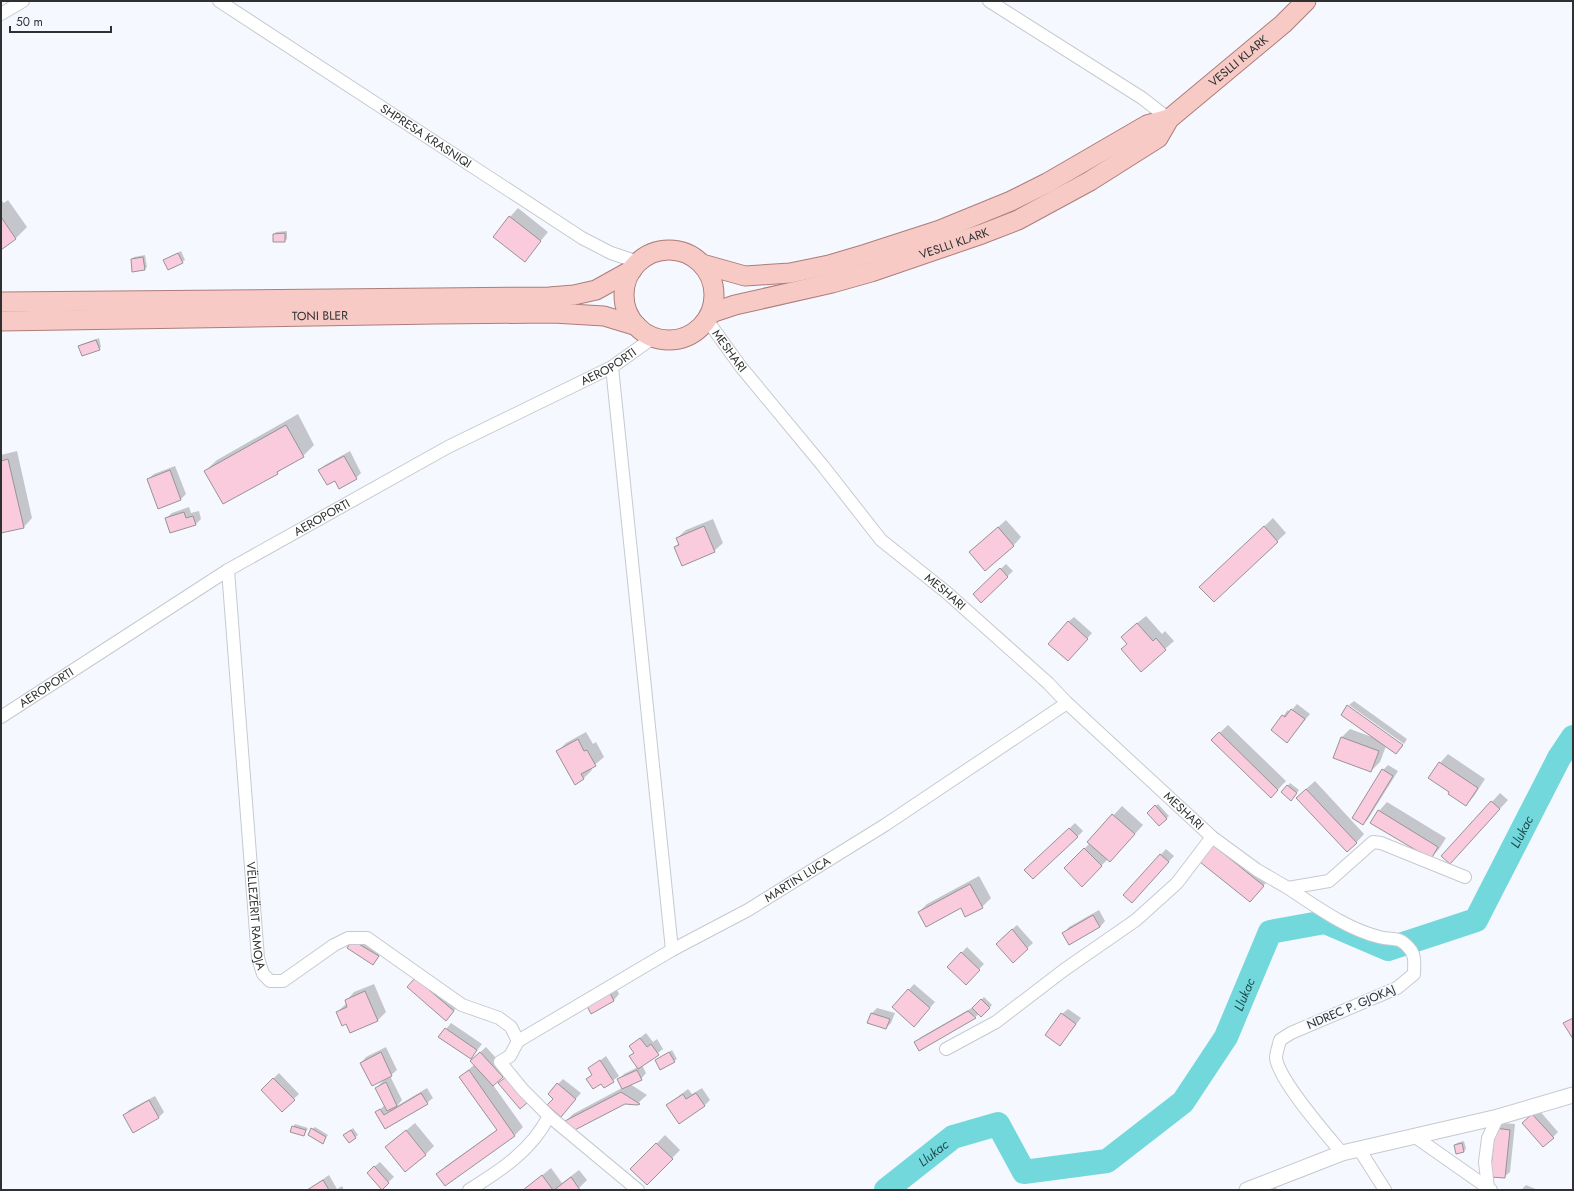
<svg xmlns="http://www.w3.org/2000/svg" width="1574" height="1191" font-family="Jost,sans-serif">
<rect width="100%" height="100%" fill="#f5f8fe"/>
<path fill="#0003" d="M1,200l3,3 4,-3 19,27 -11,11 -15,11z
M518,208l30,24 -23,28 -15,-43z
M287,231v8l-2,2 -11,-7 2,-2z
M181,251l4,9 -16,9 -4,-9z
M145,255l2,12 -3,3 -12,-11 2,-2z
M99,338l2,9 -2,2 -20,-3 3,-2z
M298,414l16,31 -11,11 -19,11 -7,6 -72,-2 12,-11z
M17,451l15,67 -8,9 -23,5v-77z
M350,451l11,22 -5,5 -21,2 -16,-10 6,-5z
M175,466l11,28 -5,5 -33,-20 6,-5z
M189,507l2,6 8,-2 2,8 -5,5 -30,-6 6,-5z
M1273,518l13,15 -72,68 -5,-22z
M713,519l10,24 -9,8 -39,-4 4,-4 -2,-5 9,-8z
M1006,520l15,17 -8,9 -43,6z
M1006,564l7,7 -32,31 -7,-8z
M1146,616l16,18 3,-3 9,10 -33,29 -13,-26 3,-16z
M1074,617l18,16 -19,22 -5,-33z
M1354,701l53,38 -3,5 -55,-39z
M1297,704l13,10 -23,28 -4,-26 5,-6 2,2z
M1348,707l55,39 -7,7 -10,-7 -6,16 -9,9 -37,-14 8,-20 8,-8 22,8z
M1228,725l58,56 -15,16 -59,-57z
M586,732l7,12 3,-2 8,15 -13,11 1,2 -8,8 -9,5 -18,-31 9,-9z
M1448,754l37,25 -11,17 -8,9 -15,-13 -11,-29z
M1388,765l10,6 -30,48 -5,5 20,-54z
M1315,781l49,53 -8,9 -50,-54z
M1290,783l9,7 -5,7 -12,-5z
M1500,793l8,7 -49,54 -16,2z
M1387,802l59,36 -7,11 -8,9 -52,-47z
M1158,804l11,12 -10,9 -11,-12z
M1122,806l21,19 -25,28 -10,6 -26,26 -17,-17 25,-25 -1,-1z
M1075,823l8,8 -6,6 -46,28z
M1222,838l49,39 -21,24 -37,-55z
M1166,849l8,7 -37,41 -13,-2z
M979,876l12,22 -9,9 -16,9 -5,-9 -42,5 8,-8z
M1099,910l6,11 -5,6 -30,17 -6,-11 5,-6z
M1017,925l16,18 -20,18 -11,-23z
M358,935l25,16 -10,13 -25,-16z
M967,947l17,17 -18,19 -18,-16z
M416,978l43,27 -8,9z
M374,984l12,28 -8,8 -31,3 -10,-11 10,-9 -1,-2 8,-9z
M914,984l21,18 -16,18 -26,-13z
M615,986l4,8 -5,6 -22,13z
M984,997l8,8 -11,11 -2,-2 -4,3 -56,33 -4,-7 6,-6 54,-31z
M877,1008l18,5 -4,10 -5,5 -17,-6 3,-9z
M1068,1009l13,9 -21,27 2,-31z
M451,1023l31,21 -11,14 -31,-21z
M646,1033l7,9 4,-3 6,10 -21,16 4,8 -5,6 -11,5 17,11 -10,9 -13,-1 -59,19 8,-8 49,-26 -4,-8 6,-6 14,-7 -8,-11 4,-4 -4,-6z
M386,1047l11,23 -7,6 12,24 -5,6 30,-18 6,10 -6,5 -41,25 -9,-16 8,-7 -9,-17 9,-9 -24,-16 5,-6z
M486,1047l22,24 -15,14 30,42 -8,8 -70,50 -7,-11 8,-8 52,-37 -38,-52 14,-12 2,-9z
M672,1050l5,9 -3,2 -18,-1z
M606,1056l13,20 -15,11 -3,-5 -14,-3 6,-5 -4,-5z
M279,1073l20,21 -17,16 -20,-20z
M563,1079l18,14 -15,17 -12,-11 4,-15z
M702,1088l8,12 -6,6 -37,-1 21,-16 4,5z
M155,1096l9,16 -5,5 -26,15 -9,-16 5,-6z
M1538,1109l20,23 -5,5 -30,-14z
M415,1123l19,23 -9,9 -39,-8z
M1502,1123l13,1 -5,48 -6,5 -8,-48z
M295,1124l13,4 -4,7 -13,-4z
M315,1127l13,8 -6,7 -10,-13z
M353,1128l5,7 -9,7 -4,-7z
M665,1135l15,15 -33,34 -15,-15z
M1464,1141l2,8 -2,2 -9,-6 2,-2z
M380,1162l14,15 -12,11 -8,-21z
M551,1168l11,15 17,-13 8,10 -10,10h-53z
M329,1175l8,14 5,-3 2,4h-37z
M1272,1180l5,10h-25z
M1526,1185l12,5h-17z"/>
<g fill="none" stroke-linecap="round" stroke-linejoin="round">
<path stroke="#73d8dc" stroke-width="24" id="s1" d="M886,1190l67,-53 45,-13 26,48 83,-11 76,-59 43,-65 44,-105 55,-10 63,27 88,-29 83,-162 14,-21"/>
</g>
<path fill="#f9cbdd" stroke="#999395" d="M509,216l32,25 -16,21 -32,-25z
M1,217l15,22 -15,11z
M285,233v9h-12v-8z
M178,253l5,10 -15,7 -5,-10z
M143,257l2,13 -13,2 -1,-13z
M96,340l4,10 -18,6 -4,-10z
M286,425l18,32 -27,15 1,2 -55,30 -19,-33z
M344,456l13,23 -18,10 -4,-8 -8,4 -9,-15z
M8,459l16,69 -23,5v-72z
M170,470l11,30 -23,9 -11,-30z
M184,512l2,6 7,-2 3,9 -26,8 -5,-15z
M704,526l11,26 -33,14 -8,-19 5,-2 -3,-7z
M1264,526l14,16 -64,60 -15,-15z
M998,527l16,19 -29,25 -16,-19z
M1000,568l8,9 -27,26 -8,-9z
M1068,621l20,18 -20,22 -20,-17z
M1137,623l16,18 3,-3 10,12 -25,22 -20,-23 6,-5 -6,-7z
M1347,705l56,40 -7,9 -55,-39z
M1291,709l14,10 -18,24 -16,-13 11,-15 3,2z
M1219,732l59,58 -7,8 -60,-58z
M1341,737l38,14 -8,21 -38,-14z
M578,739l6,12 3,-1 9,16 -15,8 3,5 -9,6 -19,-34z
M1439,762l39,26 -12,18 -18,-12 1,-2 -21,-14z
M1382,769l11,7 -30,49 -11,-7z
M1287,785l10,8 -6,8 -10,-9z
M1306,789l51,54 -10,9 -51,-54z
M1491,801l9,8 -50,55 -9,-8z
M1155,805l12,14 -8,7 -12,-13z
M1378,810l60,37 -7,12 -61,-36z
M1112,814l23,20 -25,28 -23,-20z
M1069,828l9,9 -45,42 -9,-9z
M1213,845l51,41 -14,16 -50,-40z
M1084,848l18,18 -20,21 -18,-19z
M1160,854l9,8 -37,41 -9,-8z
M970,884l13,24 -18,9 -4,-9 -35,19 -8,-15z
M1093,915l7,12 -31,18 -7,-12z
M1012,929l16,20 -15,14 -17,-19z
M352,940l27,16 -6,9 -26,-17z
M961,952l19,18 -14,15 -19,-18z
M415,978l39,33 -8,10 -39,-34z
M908,989l22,19 -16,19 -22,-20z
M365,991l13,30 -28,12 -4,-9 -4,2 -6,-14 11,-5 -2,-7z
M609,991l5,10 -23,13 -5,-10z
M981,999l9,9 -9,9 -9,-9z
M968,1011l8,7 -57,33 -5,-9z
M871,1013l19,6 -4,10 -19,-6z
M1061,1013l15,11 -16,22 -15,-11z
M1573,1018v21l-10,-16z
M445,1028l32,22 -6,9 -33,-22z
M640,1038l7,9 4,-3 8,11 -21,14 -9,-13 5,-3 -5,-7z
M381,1052l11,24 -20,10 -12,-23z
M480,1052l23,25 -10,9 -23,-25z
M669,1052l6,10 -15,8 -5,-10z
M600,1060l14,22 -10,6 -3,-4 -8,5 -7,-10 6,-4 -4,-7z
M469,1070l46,66 -70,50 -9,-12 61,-44 -38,-53z
M637,1070l5,10 -20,9 -5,-10z
M506,1077l21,26 -7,6 -22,-26z
M273,1078l22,22 -13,12 -21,-22z
M386,1082l11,24 -10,5 -12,-23z
M557,1083l19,16 -15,18 -14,-12 6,-6 -5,-5z
M621,1092l19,12 -3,1 -12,-1 -56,29 -6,-11z
M421,1093l7,11 -43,25 -10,-17 5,-3 4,6z
M696,1093l9,13 -26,18 -13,-19 17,-11 3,5z
M149,1100l10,18 -26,15 -10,-18z
M1532,1114l22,24 -11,9 -21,-24z
M292,1126l14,4 -2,6 -14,-4z
M311,1128l15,9 -3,7 -15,-9z
M1495,1128l15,2 -5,48 -15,-1z
M351,1130l5,8 -7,5 -6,-8z
M406,1130l20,25 -21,17 -20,-25z
M656,1143l17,16 -26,26 -17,-16z
M1462,1143l2,9 -8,2 -2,-9z
M374,1166l15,17 -7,7 -15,-17z
M542,1175l11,15h-30z
M571,1177l9,13h-26z
M323,1180l6,10h-22z"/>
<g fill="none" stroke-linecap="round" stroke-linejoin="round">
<g stroke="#c6cacf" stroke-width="14">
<g id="minor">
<path id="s2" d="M219,1l363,237 29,15 27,9"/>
<path d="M989,1l153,97 27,21"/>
<path d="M1,14l22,-13"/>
<path id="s3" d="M707,320l34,47 82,99 58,74 65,52 102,91 19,20 145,134 45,33 31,18 41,-7 44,-39 8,1 84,34"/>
<path d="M612,367l60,583"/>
<path id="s4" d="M228,570l30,388 5,16 7,7h13l51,-36 14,-7h19l95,67 37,13 12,9 7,14"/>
<path id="s5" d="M1,717l227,-147 220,-123 164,-80 42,-30"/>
<path d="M1288,888c29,19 57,40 91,49 14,4 19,-2 30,11 7,7 5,17 5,26l-17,14 -106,45 -11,7c-1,5 -4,13 -4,18 3,23 51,77 66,95"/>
<path id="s6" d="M518,1041l154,-91 76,-40 137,-85 182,-122"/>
<path d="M946,1049l50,-27 68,-52 72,-50 41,-37 35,-46"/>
<path d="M549,1116l89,74"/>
<path d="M1414,1136l77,54"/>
<path d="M1359,1149l26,41"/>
<path d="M1488,1188l-3,-26 3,-24 10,-21"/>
<path d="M469,1190c31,-19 63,-40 80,-74l-26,-26 -23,-28 10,-6 8,-15"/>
</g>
</g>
<g stroke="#c6cacf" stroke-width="17">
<path id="tertiary" d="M1247,1190l95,-37 156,-36 75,-22"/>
</g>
<g stroke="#ad7d79" stroke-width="21">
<g id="primary">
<circle cx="669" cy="295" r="45"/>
<path d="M702,264l43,12 45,-3 39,-8 37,-11 74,-24 71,-29 36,-18 100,-58 22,-6"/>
<path d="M1,302l548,-5 25,-2 22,-5 36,-20"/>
<path id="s7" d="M711,313l24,-8 97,-22 39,-11 111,-38 36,-14 72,-39 68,-43 11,-19 114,-95 23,-23"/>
<path id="s8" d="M1,321l435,-7 117,-1 51,3 33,10"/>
</g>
</g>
<use href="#minor" stroke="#fff" stroke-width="12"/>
<use href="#tertiary" stroke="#fff" stroke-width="15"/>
<use href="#primary" stroke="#f7cac6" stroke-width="19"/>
</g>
<g text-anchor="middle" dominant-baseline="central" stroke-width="3.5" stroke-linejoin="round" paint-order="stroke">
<g font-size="12" fill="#2e3031" stroke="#f5f8fe">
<text stroke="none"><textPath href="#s7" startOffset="596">VESLLI KLARK</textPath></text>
<text stroke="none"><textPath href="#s2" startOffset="247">SHPRESA KRASNIQI</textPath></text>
<text stroke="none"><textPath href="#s7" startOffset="253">VESLLI KLARK</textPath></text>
<text stroke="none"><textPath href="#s8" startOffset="319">TONI BLER</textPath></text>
<text stroke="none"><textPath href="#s3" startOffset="38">MESHARI</textPath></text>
<text stroke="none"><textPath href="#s5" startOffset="702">AEROPORTI</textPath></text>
<text stroke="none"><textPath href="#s5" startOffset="378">AEROPORTI</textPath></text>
<text stroke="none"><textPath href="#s3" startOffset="363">MESHARI</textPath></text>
<text stroke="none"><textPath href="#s5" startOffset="54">AEROPORTI</textPath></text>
<text stroke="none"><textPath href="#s3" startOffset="687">MESHARI</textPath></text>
<text stroke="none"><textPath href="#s6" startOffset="323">MARTIN LUCA</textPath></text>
<text stroke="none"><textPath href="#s4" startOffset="347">VËLLEZËRIT RAMOJA</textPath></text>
<text transform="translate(1351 1007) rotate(-23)">NDREC P. GJOKAJ</text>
</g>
<g font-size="13" font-style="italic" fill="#1d4c4e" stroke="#f5f8fe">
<text stroke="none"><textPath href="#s1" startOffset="875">Llukac</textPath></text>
<text stroke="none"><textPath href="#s1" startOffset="491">Llukac</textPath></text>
<text stroke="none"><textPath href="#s1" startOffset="60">Llukac</textPath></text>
</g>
</g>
<rect width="1574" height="1191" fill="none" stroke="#2e3031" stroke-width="4"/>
<path d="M10 26v6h101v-6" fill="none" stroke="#2e3031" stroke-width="2"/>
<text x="16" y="26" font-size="12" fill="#2e3031" stroke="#f5f8fe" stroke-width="3" paint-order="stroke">50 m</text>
</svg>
